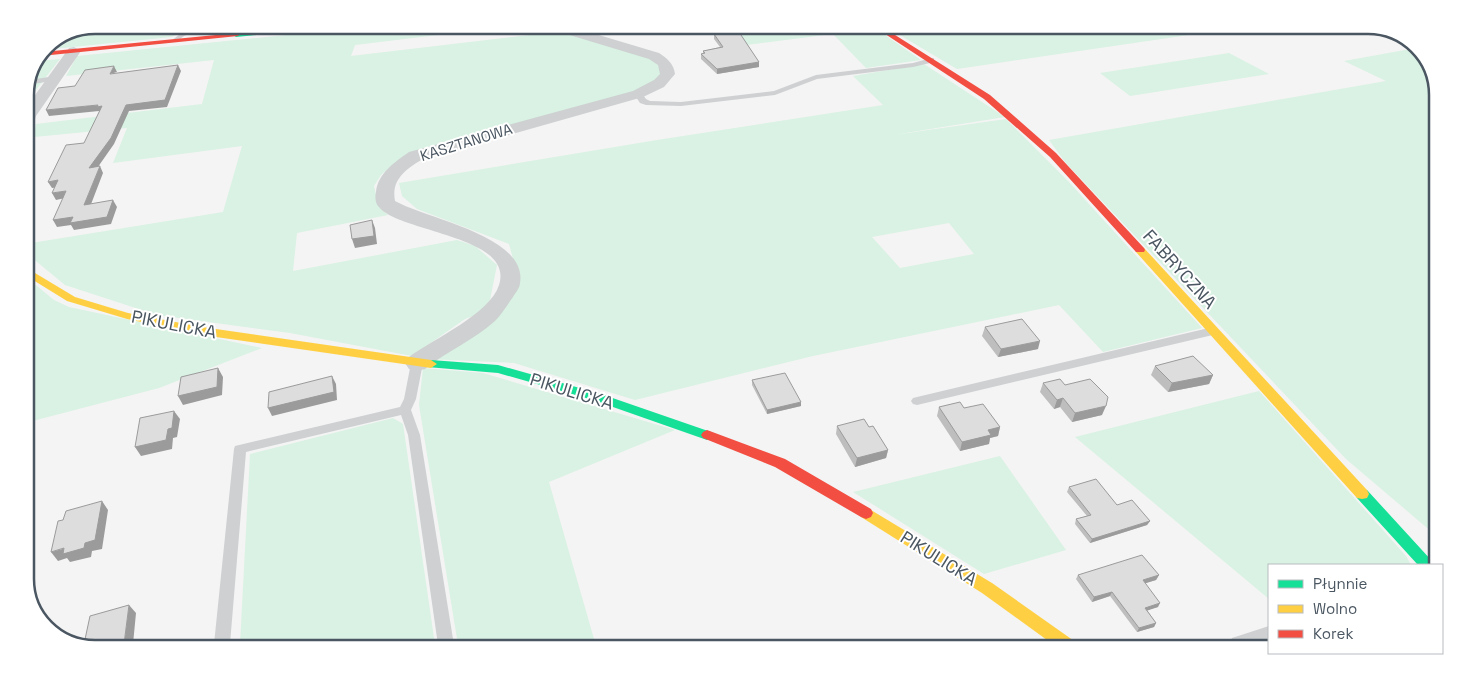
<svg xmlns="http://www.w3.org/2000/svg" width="1463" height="674" font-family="'Space Grotesk',sans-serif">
<rect width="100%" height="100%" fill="#f4f4f4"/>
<path fill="#d9f2e3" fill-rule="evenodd" d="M94,25h109l-32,12 -128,13 3,-5z
M212,25l54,1 -1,2 -75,7z
M376,26l128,1 -149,18 -4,11 213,-25 91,28 8,15 -21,16 -251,76 -10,9 -7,11 5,21 9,8 -91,18 -4,38 164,-31 18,6 22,19 -7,35 -11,14 -14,5 -53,37 -122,-23 -133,-18 -92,-30 -40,-33v-8l198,-32 19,-66 -129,17 14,-35 -93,9 2,-13 166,-20 12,-44 -148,16 11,-20z
M715,28h160l46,32 -55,8 -33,-34 -87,11 -13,-17 -16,2z
M888,28l335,2 -266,39z
M1416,48l10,8 12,34 -5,443 -87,-74 -281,-297 -16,-22 337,-59 -42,-20z
M1229,53l40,21 -139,22 -30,-23z
M60,59l-35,45v-14l13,-29z
M924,64l81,53 -112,18 113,-16 62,62 134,147 -99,24 -44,-47 -246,51 -178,44 -121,-37 -86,-4 90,-82 -9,-33 -92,-35 -15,-13 -3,-13 258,-43 226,-35 -30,-29zM949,223l25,31 -74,14 -28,-31z
M25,276l29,24 15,7 193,41 -103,40 -134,35z
M423,368l60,5 192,57 -126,52 47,164 -138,-1 -39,-240z
M1259,391l147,165 5,9h-142v34l-194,-162z
M393,418l10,6 32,221 -195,-1 10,-190z
M1000,456l66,94 -82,24 -131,-82z"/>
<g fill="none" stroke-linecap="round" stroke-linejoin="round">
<path fill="#ced0d2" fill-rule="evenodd" d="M201,25h10l-27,11 -8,6 -5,-1 9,-7z
M931,58h3v4l-21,5 -96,12 -42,16 -94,11 -35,-1 -6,-2 -6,-9 7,-2 5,7 4,2 31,1 93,-11 42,-16 97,-12z
M55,76h3v4l-31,5 3,-5z
M1213,327l6,4 -2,3 -300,71 -4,-1 -2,-3 2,-3 4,-1z
M417,359l6,4 -7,36 -5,11 9,25 34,210h-16l-30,-210 -7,-20 -155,37 -16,192h-16l20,-195 1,-3 165,-39 4,-8 7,-36z"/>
<path fill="#ced0d2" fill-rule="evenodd" d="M551,27h21l87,26c8,5 15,11 16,21l-11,13 -21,10 -222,63c-16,10 -30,20 -26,41 32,18 133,35 125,82 0,5 -5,10 -7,14 -6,8 -11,17 -18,24 -21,19 -48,30 -70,48l-8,2 -8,-2 -4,-6 4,-6c24,-18 81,-43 90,-72 16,-50 -101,-52 -121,-79 -3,-4 -3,-10 -2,-14 2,-19 19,-30 33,-40l224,-61 21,-11 6,-6 -2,-9 -9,-6 -96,-29z
M74,47l7,4 -45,65 -5,16 -6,2v-25l44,-61z
M1269,626v23l-42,-1 5,-10z"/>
<path fill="#16e098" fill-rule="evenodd" d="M309,26h23l-3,2 -93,9 -3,-2 3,-2z
M431,360l67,5 103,29 110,38 2,3 -2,3 -4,2 -114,-40 -95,-27 -71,-6 -2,-3z
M1362,489l5,1 65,71 1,4h-15l-61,-67 -2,-4 2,-4z"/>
<path fill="#ffcf43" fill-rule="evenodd" d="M1140,247l4,1 223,242 2,4 -2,4 -5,1 -5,-1 -221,-246 -1,-2 1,-2z
M25,267l50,30 53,16 74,14 229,33 6,4 -6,4 -229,-33 -75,-16 -60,-18 -42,-26z
M866,507l126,76 85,60 2,5h-21l-76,-55 -121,-76 -2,-4 2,-4z"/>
<path fill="#f24e42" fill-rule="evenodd" d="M876,28h8l106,67 66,58 88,95 1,2 -1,2h-8l-86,-95 -66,-58z
M236,33l3,2 -1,1 -197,20 2,-4z
M707,430l78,29 86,50 2,4 -2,4 -5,2 -5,-2 -86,-50 -72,-29 -2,-3 2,-3z"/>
</g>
<path fill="#bebebf" d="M614,27h41v3l-24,3h-14z
M716,31l43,31v5l-42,7 -16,-15v-5l2,-1v-2l17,-4 -6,-8v-5h2z
M985,327l53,22 -40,8 -16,-21z
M1155,366l58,9 -4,9 -41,8 -17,-17z
M752,380l49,22v4l-34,8 -15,-29z
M1043,383l22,2 37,30 -30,7 -12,-15 -6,2 -14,-17z
M939,407l25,1 36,19 -2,9 -8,2 -1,6 -29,7 -23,-35z
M837,426l32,1 19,23 -2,8 -31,9 -19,-33z
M1069,487l48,18 33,16 -3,4 -57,18 -15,-19 1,-5 11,-3 -20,-24z
M1078,575h81l-3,5 -11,3 13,24 -11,3 9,13 -2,4 -17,5 -27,-36 -18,6 -16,-23z"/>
<path fill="#9b9b9b" d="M651,27h4v3l-24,3v-3z
M759,62v5l-42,7v-5z
M178,65l3,6 -14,36 -38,4 -15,33 -21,30 -4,-6 37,-63z
M114,66l3,6 -7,2z
M98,105l4,1 -2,7 -1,-2 -50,5 -3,-6z
M100,166l3,7 -15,39 -4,-7z
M58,180l3,7 -9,1 -4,-6z
M66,191l4,6 -14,3 -4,-7z
M113,200l4,7 -6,17 -37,6 -3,-5 -14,2 -4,-7z
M372,220l3,8 2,16 -22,4 -3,-9z
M1040,341l-2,8 -40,8 3,-8z
M218,368l5,9 -1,18 -39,10 -5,-9z
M1213,375l-4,9 -41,8 4,-9z
M332,376l4,8 1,16 -65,16 -4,-8z
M1063,398l-3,9 -6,2 3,-9z
M801,402v4l-34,8v-4z
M1106,406l-4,9 -30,7 3,-9z
M174,411l6,8 -3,18 -4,1 -1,11 -31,7 -6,-9 33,-18z
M1000,427l-2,9 -8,2 -1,6 -29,7 2,-9 26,-12z
M888,450l-2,8 -31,9 2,-9z
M102,501l6,9 -6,39 -10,2 -1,6 -21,5 -3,-4 -9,3 -7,-9 34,-9z
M1150,521l-3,4 -57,18 2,-4z
M1159,575l-3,5 -16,5 3,-5z
M1112,592l-2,4 -18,6 2,-5z
M1160,603l-2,4 -15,5 2,-4z
M129,605l7,8 -3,31h-9z
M1156,623l-2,4 -17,5 2,-4z"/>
<path fill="#ddddde" stroke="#9b9b9b" d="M616,27h35l-20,3h-14z
M737,29l22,33 -42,7 -16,-15 4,-1 -2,-2 20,-4 -9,-13h4l-2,-3z
M178,65l-13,35 -39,5 -15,33 -22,30 11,-2 -16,39 29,-5 -6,17 -37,6 3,-6 -20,3 13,-29 -14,2 6,-13 -10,2 18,-37 18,-2 18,-37 -5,1 1,-2 -52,5 12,-22 17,-2 10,-16 29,-4 -4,8z
M372,220l2,16 -22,3 -2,-14z
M1022,319l18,22 -39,8 -16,-22z
M1193,356l20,19 -41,8 -17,-17z
M218,368l-1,19 -39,9 3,-19z
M785,373l16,29 -34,8 -15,-30z
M332,376l2,16 -66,16 1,-16z
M1060,379l5,6 25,-6 18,18 -2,9 -31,7 -12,-15 -6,2 -14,-17z
M960,402l4,6 19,-4 17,23 -12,3 3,5 -29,7 -23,-35z
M174,411l-2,17 -4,1 -2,11 -31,7 5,-29z
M864,419l5,8 4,-1 15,24 -31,8 -20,-32z
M1096,479l21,26 15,-5 18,21 -58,18 -16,-20 15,-4 -22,-28z
M102,501l-7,39 -10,3 -1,5 -21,6 1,-6 -13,4 7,-31 5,-1 3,-9z
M1142,555l17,20 -16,5 17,23 -15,5 11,15 -17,5 -27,-36 -18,5 -16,-22z
M129,605l-5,39h-40l6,-28z"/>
<g text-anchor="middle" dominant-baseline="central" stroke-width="4" stroke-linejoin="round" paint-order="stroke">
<g font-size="15" fill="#4a5661" stroke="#fff">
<text transform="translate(466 142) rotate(-17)">KASZTANOWA</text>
</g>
<g font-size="18" fill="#4a5661" stroke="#fff">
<text transform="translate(1180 269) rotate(48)">FABRYCZNA</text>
<text transform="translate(174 324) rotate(11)">PIKULICKA</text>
<text transform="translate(572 391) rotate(17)">PIKULICKA</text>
<text transform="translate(939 558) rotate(32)">PIKULICKA</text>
</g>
</g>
<path d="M0 0H1463V674H0ZM95 34H1368A61 61 0 0 1 1429 95V579A61 61 0 0 1 1368 640H95A61 61 0 0 1 34 579V95A61 61 0 0 1 95 34Z" fill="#fff" fill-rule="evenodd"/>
<path fill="none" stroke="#4a5661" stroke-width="2.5" d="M95 34H1368A61 61 0 0 1 1429 95V579A61 61 0 0 1 1368 640H95A61 61 0 0 1 34 579V95A61 61 0 0 1 95 34Z"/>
<rect x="1268" y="564" width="175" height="90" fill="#ffffff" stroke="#b7bbc0"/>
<rect x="1278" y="580" width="25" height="8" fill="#16e098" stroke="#b7bbc0"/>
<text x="1313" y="589" font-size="15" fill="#4a5661">Płynnie</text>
<rect x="1278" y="605" width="25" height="8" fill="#ffcf43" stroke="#b7bbc0"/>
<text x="1313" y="614" font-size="15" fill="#4a5661">Wolno</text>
<rect x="1278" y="630" width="25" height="8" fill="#f24e42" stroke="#b7bbc0"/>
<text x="1313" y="639" font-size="15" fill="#4a5661">Korek</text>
</svg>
